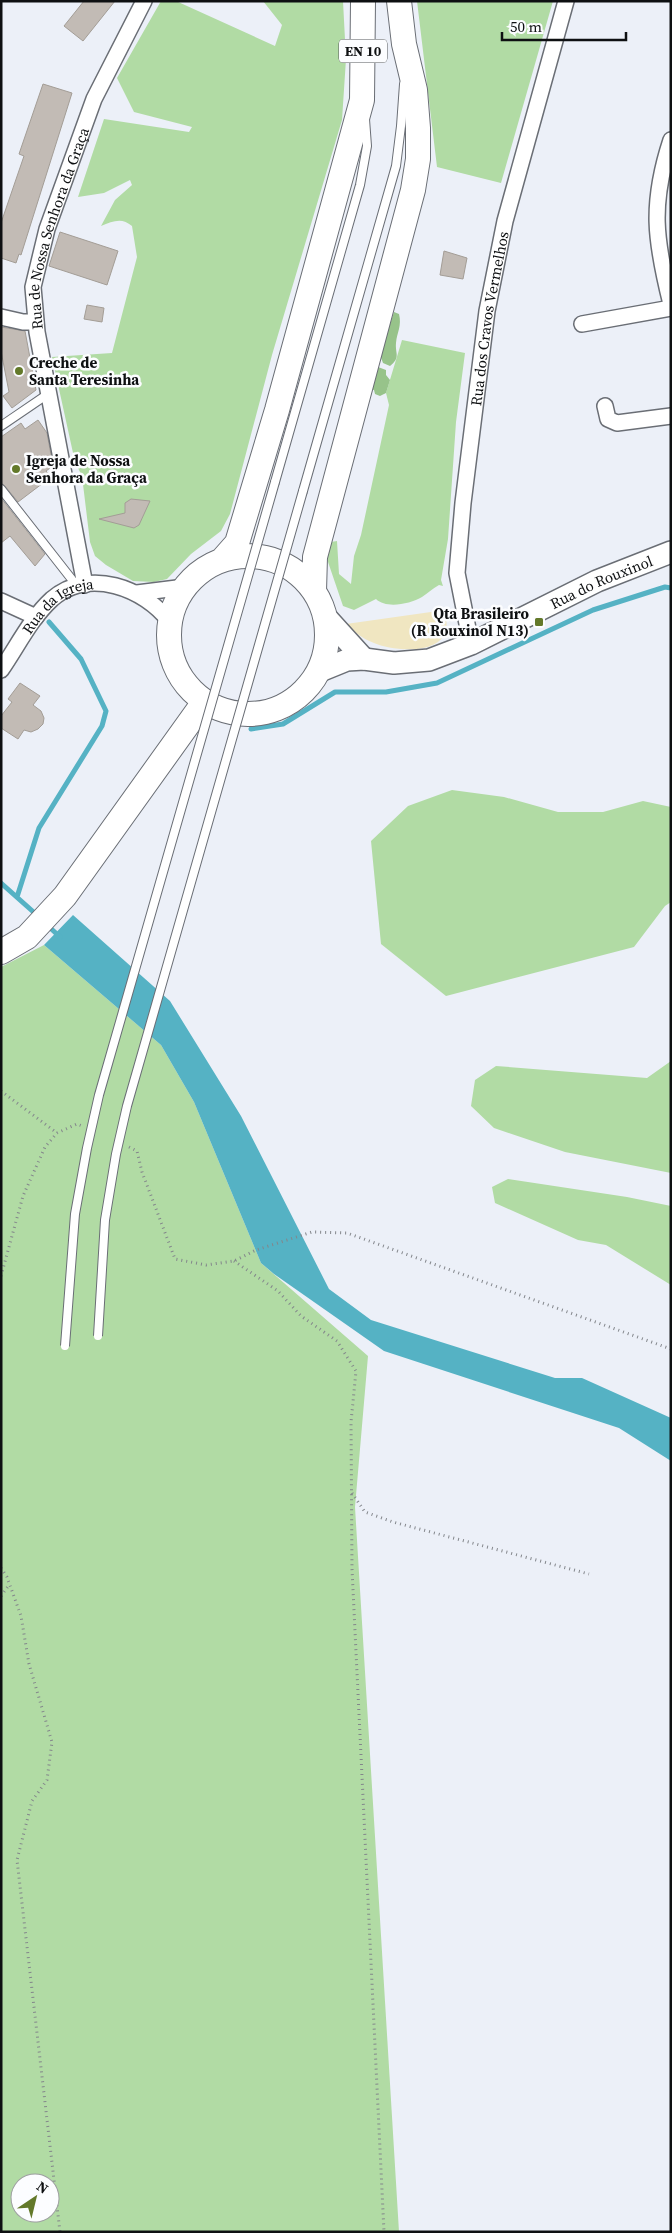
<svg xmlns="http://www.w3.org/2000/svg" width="672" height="2233" font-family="'Source Serif 4',serif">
<rect width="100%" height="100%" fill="#ecf0f8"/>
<path fill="#b1dba4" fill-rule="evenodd" d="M161,1h15l99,45 7,-21 -19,-24h80l3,58 -4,61 -70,235 -42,159 -9,17 -30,23 -24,25 -13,3 -21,-1 -27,-16 -11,-9 -5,-14 -8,-66 -7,-14 -23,-105 60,-4 25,-96 -5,-31c-10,-9 -19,-5 -31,0l14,-26 17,-15 -2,-5 -26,13 -26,4 26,-78 85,13 3,-5 -58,-15 -17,-34z
M417,1h136l-52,182 -64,-16z
M402,340l63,13 -9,69 -8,117 -7,41 2,6 -4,-1c-7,4 -11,8 -17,12 -12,7 -36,12 -46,2l-22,11 -11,-4 -16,-47 4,-17 6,-1 2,33 12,10 3,-28 7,-21 28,-130 -3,-12z
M452,790l52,7 54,15h45l40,-11 28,6v95l-6,4 -31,41 -188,49 -65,-52 -10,-103 37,-35z
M44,945l117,100 33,57 67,161 107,93 -13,151 44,725h-398v-1265zM20,2183h30v30h-30z
M671,1061v112l-106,-21 -71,-24 -23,-22 4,-26 21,-14 151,12z
M508,1179l119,18 44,9v79l-65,-40 -28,-5 -83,-37 -3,-16z"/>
<path fill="#97c38a" d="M394,312l5,2c3,12 -2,18 -3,29 -1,11 5,14 -6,23l-7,-3 -3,-8z
M378,367l8,3v5l4,5 -4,13 -6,3 -5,-2 -1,-4 -4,-1z"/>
<path fill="#f0e6c1" d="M445,610c1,8 3,16 0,23 -9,22 -53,18 -71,10 -11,-4 -20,-11 -28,-19z"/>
<path fill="#55b2c4" d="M73,915l97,86 71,115 88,173 42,31 184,58h27l89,40v43l-52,-33 -235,-77 -110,-77 -13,-11 -67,-161 -33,-57 -117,-100z"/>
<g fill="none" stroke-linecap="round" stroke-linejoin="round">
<path stroke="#55b2c4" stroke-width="5" d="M251,729l32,-5 52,-32h51l51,-9 156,-73 72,-23 6,1
M1,883l37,33
M17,897l22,-69 63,-102 4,-15 -25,-52 -32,-37
M46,924l14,13"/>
</g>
<path fill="#c2bbb5" stroke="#a39d96" d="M84,1h31l-32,40 -19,-15z
M43,84l29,9 -51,162 -2,-1 -3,9 -15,-5v-35l23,-67 -5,-2z
M60,232l58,19 -11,34 -58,-19z
M444,251l23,7 -4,21 -23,-4z
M87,305l17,3 -2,14 -18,-3z
M1,327l24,4 11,59 -24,18 -9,-12 6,-4 -8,-41z
M38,420l9,13 6,33 -7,5 5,6 -33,25 -13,-16 -4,-3v-46l20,-14 4,6z
M1,498l44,56 -10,12 -25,-30 -9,7z
M131,499l19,2 -11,24 -5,3 -35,-9 26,-6v-10z
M20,683l20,13 -7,9 8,6 3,7 -1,6 -5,5 -7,3 -7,-2 -6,9 -17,-11v-12l11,-14 -4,-3z"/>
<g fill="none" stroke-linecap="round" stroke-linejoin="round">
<g stroke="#6a6e75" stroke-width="10">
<path id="lane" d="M1,426l47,-32
M275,482l85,-297 7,-39 -2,-27
M1,489l76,97
M303,491l93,-325 5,-40 3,-42"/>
</g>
<g stroke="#6a6e75" stroke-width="18">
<g id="street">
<path d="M671,140c-21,64 -16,100 0,164"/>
<path d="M1,317l22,5h13"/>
<path d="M582,324l89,-16"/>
<path d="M605,406l3,13 9,4 54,-7"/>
<path id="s1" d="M85,585l-48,-253 -4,-45 14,-58 47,-130 50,-98"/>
<path d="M137,593l48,-6"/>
<path d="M1,601l35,16"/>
<path id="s2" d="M471,644l-14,-71 6,-70 24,-192 18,-90 61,-220"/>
<path id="s3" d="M1,670c16,-23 30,-52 51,-71 37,-32 92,-11 118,23"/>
</g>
</g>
<g stroke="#6a6e75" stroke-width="24">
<g id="secondary">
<path d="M325,616l39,43"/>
<path id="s4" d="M320,671l27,-11 17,-1 30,4 35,-3 42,-16 126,-63 74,-29"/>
</g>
</g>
<g stroke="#6a6e75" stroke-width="26">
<path id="primary" d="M169 635a79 79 0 1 1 158 0a79 79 0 1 1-158 0Z
M222,560l15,-17 40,-133 85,-310 1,-99
M314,591l1,-34 98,-367 5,-31v-31l-3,-38 -11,-46 -5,-43
M1,952l26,-15 38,-41 139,-194"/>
</g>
<path stroke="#83868b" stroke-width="3" stroke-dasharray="1 4" stroke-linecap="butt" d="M1,1091l56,42
M129,1147l8,4 5,21 33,87 31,6 28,-4 22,-11 56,-18 35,1 324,116
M234,1261l44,30 23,25 36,25 19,30 -5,51 1,147 32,663
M1,1276l22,-80 22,-49 12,-14 20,-9 5,2
M352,1493l13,19 28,10 196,52
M1,1568l6,9 14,39 8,48 23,78 -5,38 -15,21 -15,59 43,372
M1,1596l8,-11"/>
<use href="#lane" stroke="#fff" stroke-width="8"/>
<use href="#street" stroke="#fff" stroke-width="15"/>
<use href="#secondary" stroke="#fff" stroke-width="21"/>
<use href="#primary" stroke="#fff" stroke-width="24"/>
<g stroke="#6a6e75" stroke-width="10" stroke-linecap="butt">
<path id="lane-bridge" d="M98,1336l7,-116 11,-66 11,-48 176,-615
M65,1346l10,-132 12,-66 12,-53 176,-613"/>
</g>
<use href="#lane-bridge" stroke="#fff" stroke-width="8"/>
</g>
<g fill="#63792a" stroke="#fcfdff" stroke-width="2">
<circle cx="19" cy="371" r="5"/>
<circle cx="16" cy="469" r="5"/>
<rect x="534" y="617" width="10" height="10" rx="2.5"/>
</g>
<g text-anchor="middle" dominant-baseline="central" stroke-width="5" stroke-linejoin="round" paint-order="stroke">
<rect fill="#fcfdff" stroke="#555759" stroke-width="1" x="339" y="39.5" width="48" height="23" rx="4"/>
<g font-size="14" font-weight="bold" fill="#0e1012">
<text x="363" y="51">EN 10</text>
</g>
<g font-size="15" fill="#0e1012" stroke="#fcfdff">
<text stroke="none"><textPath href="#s1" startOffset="365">Rua de Nossa Senhora da Graça</textPath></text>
<text stroke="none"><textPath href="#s2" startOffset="329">Rua dos Cravos Vermelhos</textPath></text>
<text stroke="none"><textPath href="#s4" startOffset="301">Rua do Rouxinol</textPath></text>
<text stroke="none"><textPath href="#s3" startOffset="89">Rua da Igreja</textPath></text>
</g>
<g font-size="15" font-weight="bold" fill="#0e1012" stroke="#fcfdff" text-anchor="start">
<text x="29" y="362">Creche de<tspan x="29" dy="17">Santa Teresinha</tspan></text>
<text x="26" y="460">Igreja de Nossa<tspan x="26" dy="17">Senhora da Graça</tspan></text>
<text x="529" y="613" text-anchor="end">Qta Brasileiro<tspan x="529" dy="17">(R Rouxinol N13)</tspan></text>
</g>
</g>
<rect width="672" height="2233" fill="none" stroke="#0e1012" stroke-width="5"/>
<g transform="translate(35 2198) rotate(35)"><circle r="24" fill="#fcfdff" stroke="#9d9ea0"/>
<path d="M0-4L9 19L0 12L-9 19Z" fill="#63792a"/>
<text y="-8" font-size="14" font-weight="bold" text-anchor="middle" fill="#0e1012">N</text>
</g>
<path d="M502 32v8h124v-8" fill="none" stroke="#0e1012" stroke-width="2.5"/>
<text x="510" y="32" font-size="15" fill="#0e1012" stroke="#fcfdff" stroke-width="4" paint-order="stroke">50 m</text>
</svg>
